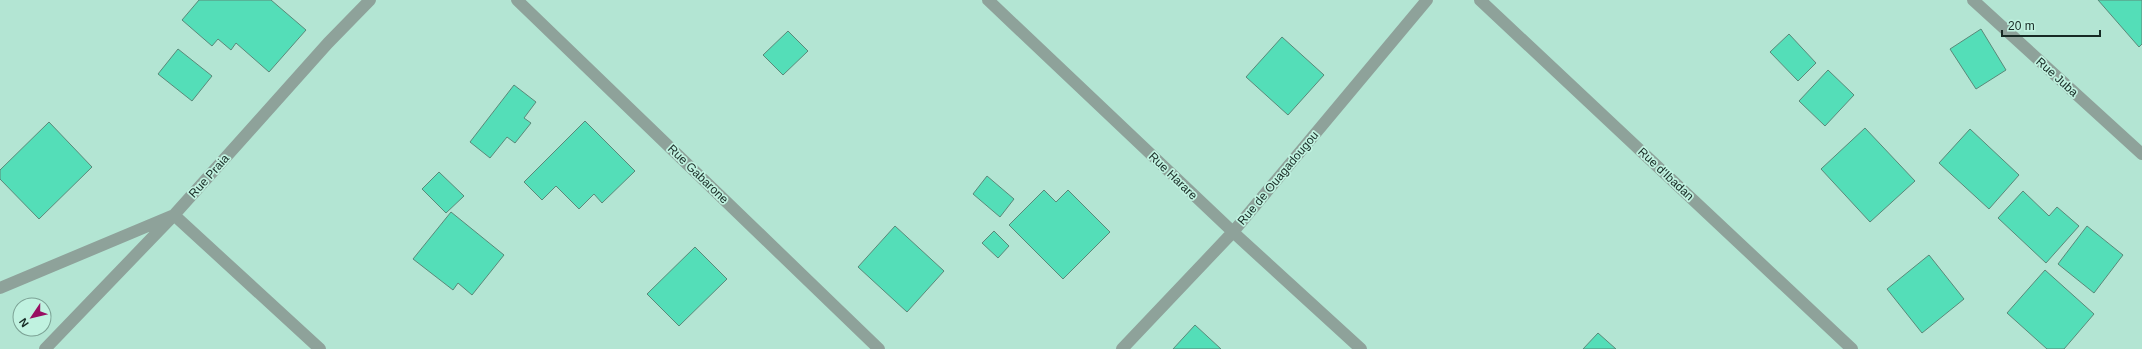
<svg xmlns="http://www.w3.org/2000/svg" width="2142" height="349" font-family="Helvetica,sans-serif">
<rect width="100%" height="100%" fill="#b3e5d3"/>
<path fill="#54deb8" stroke="#5a8979" d="M199,0h72l35,30 -37,42 -33,-29 -5,7 -13,-11 -6,7 -30,-26z
M2098,0h44v44l-3,3z
M1981,29l25,41 -30,19 -26,-40z
M788,31l20,20 -25,24 -20,-20z
M1789,34l27,29 -18,18 -28,-29z
M1282,37l42,38 -36,40 -42,-38z
M178,49l34,27 -20,25 -34,-27z
M1828,70l26,25 -29,31 -26,-25z
M514,85l22,17 -12,16 7,5 -16,20 -8,-6 -17,21 -20,-16z
M585,121l50,50 -33,32 -8,-9 -15,15 -23,-23 -14,14 -18,-18z
M49,122l43,45 -53,52 -39,-40v-9z
M1865,128l50,53 -45,41 -49,-53z
M1970,129l49,46 -30,34 -50,-46z
M439,172l25,24 -18,17 -24,-24z
M987,176l27,23 -14,18 -27,-23z
M1044,190l12,12 12,-12 42,42 -47,47 -54,-54z
M2023,191l26,25 8,-9 22,19 -33,37 -48,-45z
M451,212l53,43 -32,40 -14,-12 -5,7 -40,-31z
M895,226l49,45 -37,41 -49,-45z
M2087,226l36,29 -29,38 -36,-29z
M994,231l15,15 -11,12 -16,-15z
M695,247l32,32 -48,47 -32,-32z
M1929,255l35,44 -42,34 -35,-44z
M2045,270l49,44 -30,35h-17l-40,-36z
M1195,325l26,24h-48z
M1598,333l18,16h-33z"/>
<g fill="none" stroke-linecap="round" stroke-linejoin="round">
<path stroke="#8ea29a" stroke-width="12" d="M517,0l362,349
M988,0l245,232 128,117
M1480,0l372,349
M1973,0l169,154
M0,288l174,-73 146,134
M45,349l129,-134 154,-172 42,-43
M1122,349l111,-117 194,-232"/>
</g>
<g text-anchor="middle" dominant-baseline="central" stroke-width="3.5" stroke-linejoin="round" paint-order="stroke">
<g font-size="12" fill="#172a24" stroke="#c0f2e0">
<text transform="translate(2057 77) rotate(42)">Rue Juba</text>
<text transform="translate(698 174) rotate(44)">Rue Gabarone</text>
<text transform="translate(1666 174) rotate(43)">Rue d'Ibadan</text>
<text transform="translate(209 176) rotate(-48)">Rue Praia</text>
<text transform="translate(1173 176) rotate(44)">Rue Harare</text>
<text transform="translate(1278 178) rotate(-50)">Rue de Ouagadougou</text>
</g>
</g>
<g transform="translate(32 317) rotate(235)"><circle r="19" fill="#c0f2e0" stroke="#7ca295"/>
<path d="M0-3L7 15L0 10L-7 15Z" fill="#990f62"/>
<text y="-6" font-size="11" font-weight="bold" text-anchor="middle" fill="#172a24">N</text>
</g>
<path d="M2002 30v6h98v-6" fill="none" stroke="#172a24" stroke-width="2"/>
<text x="2008" y="30" font-size="12" fill="#172a24" stroke="#c0f2e0" stroke-width="3" paint-order="stroke">20 m</text>
</svg>
